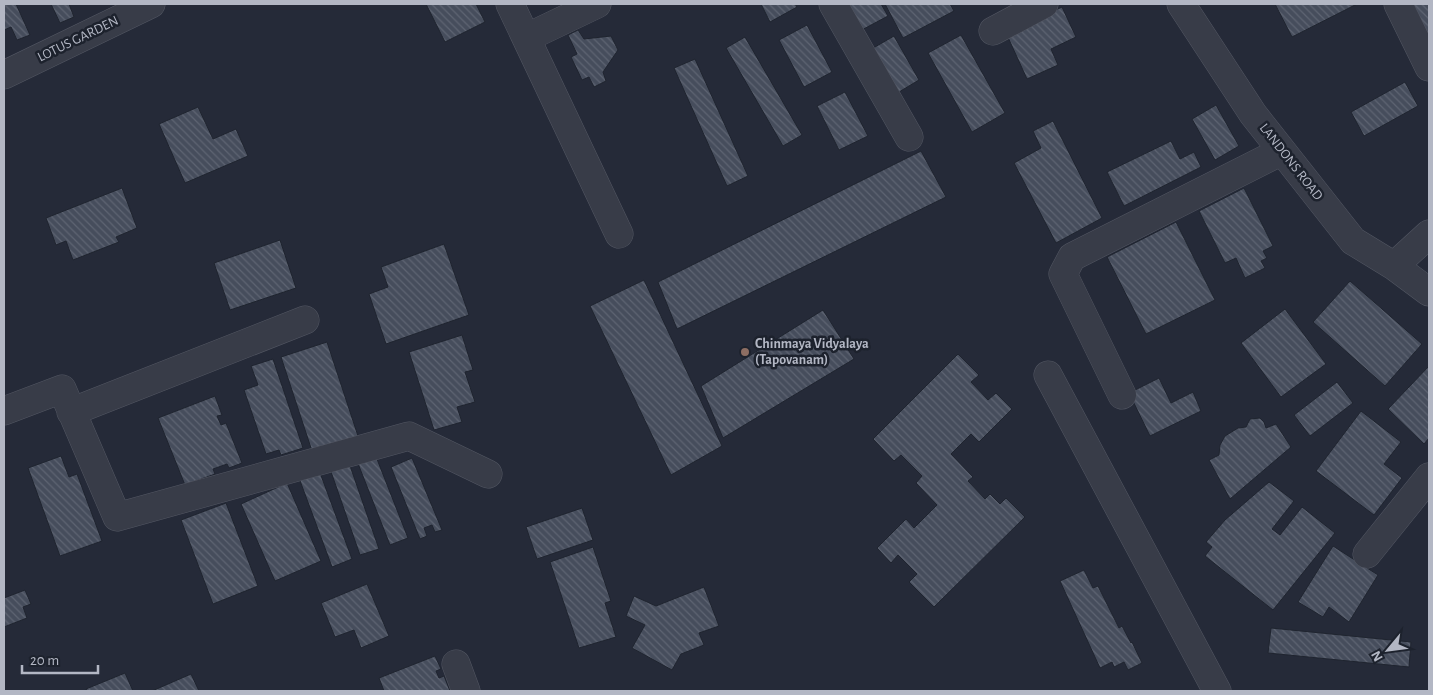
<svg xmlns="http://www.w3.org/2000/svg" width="1433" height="695" font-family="'Alegreya Sans',sans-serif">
<defs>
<pattern id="building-back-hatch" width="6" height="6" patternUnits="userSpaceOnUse" patternTransform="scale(1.25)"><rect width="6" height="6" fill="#464d5c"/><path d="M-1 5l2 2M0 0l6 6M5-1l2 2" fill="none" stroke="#5e6472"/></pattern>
</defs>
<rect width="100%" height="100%" fill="#252a38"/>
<path fill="url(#building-back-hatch)" stroke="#1f242f" d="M4,4h12l14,31 -13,5 -6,-13 -7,3z
M51,4h18l5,13 -14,6z
M426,4h50l9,18 -40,20z
M761,4h34l2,3 -27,15z
M843,4h38l7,12 -30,16z
M885,4h65l4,7 -51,27z
M1275,4h82l-65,33z
M1406,4h23v45z
M1062,7l14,30 -25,12 7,16 -31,14 -21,-46z
M807,25l25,47 -28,15 -25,-47z
M578,30l6,9 27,-3 7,14 -15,22 3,9 -12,6 -5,-10 -7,3 -11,-23 6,-3 -9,-19z
M961,35l44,78 -33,19 -44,-79z
M894,36l25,44 -25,15 -26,-44z
M745,37l57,98 -19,11 -57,-98z
M695,59l53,117 -21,10 -53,-118z
M1405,82l13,24 -54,30 -13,-24z
M845,92l23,44 -29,14 -22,-44z
M1216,105l23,41 -24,14 -23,-41z
M198,107l15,32 23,-10 12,27 -63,27 -26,-59z
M1053,121l49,97 -46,25 -42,-80 27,-15 -8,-17z
M1171,141l9,18 14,-7 7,15 -77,39 -17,-34z
M921,151l25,46 -269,132 -19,-47z
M122,188l15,40 -21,9 3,5 -46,18 -7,-19 -10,4 -10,-27z
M1244,188l29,58 -10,5 4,7 -6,3 4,7 -20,10 -9,-20 -11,5 -26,-52z
M1176,222l39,78 -69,34 -39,-77z
M280,240l16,48 -66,22 -16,-47z
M444,244l25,71 -83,29 -17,-50 19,-7 -7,-20z
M644,280l78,166 -51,29 -81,-169z
M1350,281l72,63 -37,42 -72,-64z
M1285,309l41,55 -45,33 -40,-54z
M823,310l31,49 -131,79 -22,-52z
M462,335l11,35 -8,2 10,30 -18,5 5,15 -28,8 -25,-78z
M327,342l31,94 -46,15 -31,-94z
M958,354l21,21 -8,7 17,18 8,-7 16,16 -33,33 -8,-8 -20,20 22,23 -5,4 17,18 5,-5 10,10 6,-6 19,19 -91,90 -25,-25 8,-8 -19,-19 -7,8 -14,-15 29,-29 8,9 23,-23 -21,-22 6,-7 -21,-21 -7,6 -21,-22z
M273,359l30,89 -22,7 -2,-5 -13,4 -22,-64 14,-5 -7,-19z
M1429,366v72l-5,6 -36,-35z
M1159,378l12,25 22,-11 8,19 -51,25 -21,-43z
M1337,382l16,21 -43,33 -16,-21z
M215,396l7,19 -5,1 4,9 5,-2 16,40 -13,5 -2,-4 -14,5 2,5 -30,11 -27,-67z
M1361,411l40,31 -17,22 18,14 -28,37 -58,-44z
M1260,418l4,4 2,6 10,-4 15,23 -61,52 -21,-39 10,-5 1,-10 5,-9 13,-8 8,-1 4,-8z
M375,454l33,84 -18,7 -33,-84z
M61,456l8,21 8,-3 25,67 -42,15 -32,-88z
M412,458l30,72 -7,2 -3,-7 -8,3 3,8 -7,3 -29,-72z
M348,460l31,89 -19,6 -31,-89z
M319,470l33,89 -20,8 -33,-89z
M1269,482l25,19 -22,28 8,6 22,-28 33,26 -62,77 -68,-54 7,-9 -6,-5 19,-22z
M287,483l34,78 -46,20 -34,-77z
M226,503l32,83 -45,18 -32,-84z
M582,508l11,32 -56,19 -11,-32z
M1333,546l45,29 -29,47 -20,-15 -6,10 -25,-15z
M593,547l18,54 -6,2 11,34 -37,11 -29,-86z
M1084,570l9,18 5,-2 21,42 3,-2 9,17 1,-1 10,21 -14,7 -4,-8 -10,5 -2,-5 -12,6 -40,-87z
M367,584l22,52 -28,12 -7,-18 -19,7 -14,-34z
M704,587l15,39 -20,7 5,12 -23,9 -9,16 -40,-22 13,-23 -19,-9 8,-20 22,10z
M25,590l6,14 -8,3 4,11 -23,9v-29z
M1271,628l140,14 -2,25 -141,-14z
M435,656l6,13 -5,2 3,7 5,-2 6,15h-66l-5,-13z
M125,673l8,18h-46l-1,-2z
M191,674l8,17h-47z"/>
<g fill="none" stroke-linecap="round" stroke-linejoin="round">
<g stroke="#535763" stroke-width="29">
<path id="minor" d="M510,4l109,230
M833,4l76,133
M1181,4l72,110 100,127 41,25 35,26
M1398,4l31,63
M993,31l51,-27
M526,38l71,-34
M4,75l147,-71
M1394,266l35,-32
M1048,375l169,316
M1122,395l-59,-121 9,-17 210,-106
M4,411l58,-22 55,128 292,-81 79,38
M71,412l234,-92
M1367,554l62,-77
M456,664l10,27"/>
</g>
<use href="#minor" stroke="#383c48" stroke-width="28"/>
</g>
<circle fill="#8d6e63" stroke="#1d222d" stroke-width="2" cx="745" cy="352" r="5"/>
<g text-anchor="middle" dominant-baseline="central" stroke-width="5" stroke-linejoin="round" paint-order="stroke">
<g font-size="14" fill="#b3b7c4" stroke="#1d222d">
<text transform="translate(78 39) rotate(-26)">LOTUS GARDEN</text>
<text transform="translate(1291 162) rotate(52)">LANDONS ROAD</text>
</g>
<g font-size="14" font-weight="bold" fill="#b3b7c4" stroke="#1d222d" text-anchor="start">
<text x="755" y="344">Chinmaya Vidyalaya<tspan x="755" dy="16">(Tapovanam)</tspan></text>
</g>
</g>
<rect width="1433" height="695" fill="none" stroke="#b3b7c4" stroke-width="10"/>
<g transform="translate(1388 650) rotate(241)" stroke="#1d222d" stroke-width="4" paint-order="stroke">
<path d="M0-4L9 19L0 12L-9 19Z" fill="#b3b7c4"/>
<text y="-8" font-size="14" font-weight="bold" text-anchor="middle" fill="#b3b7c4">N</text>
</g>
<path d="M22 665v8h76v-8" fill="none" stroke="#b3b7c4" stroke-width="2.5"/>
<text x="30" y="665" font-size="15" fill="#b3b7c4" stroke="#1d222d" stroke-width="4" paint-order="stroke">20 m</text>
</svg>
